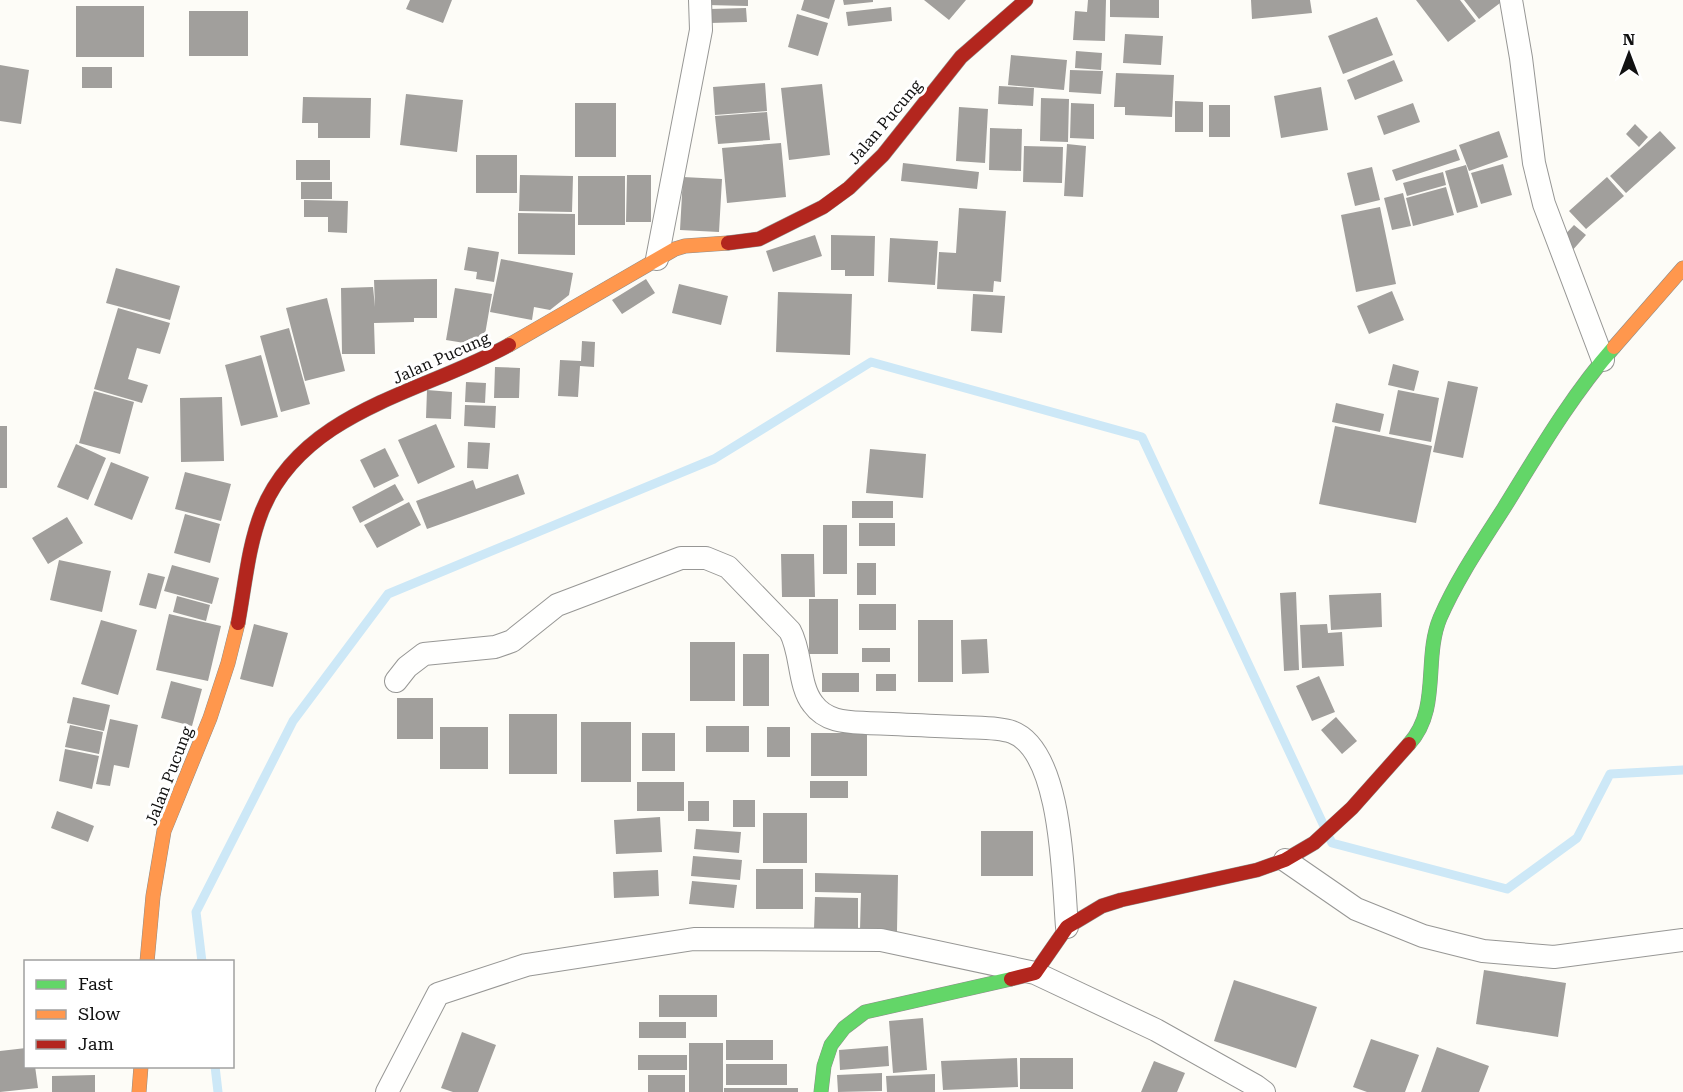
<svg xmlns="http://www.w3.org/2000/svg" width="1683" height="1092" font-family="'Roboto Serif',serif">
<rect width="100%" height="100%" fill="#fdfcf7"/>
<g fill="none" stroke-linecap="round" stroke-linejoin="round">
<path stroke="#cde8f7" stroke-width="9" d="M1330,839l2,4 175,46 70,-51 33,-64 73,-4
M202,962l-6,-50 97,-191 95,-127 326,-135 157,-97 271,75 182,389
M215,1066l3,26"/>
</g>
<path fill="#a19f9c" d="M410,0h42l-9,23 -37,-14z
M708,0h40v6l-41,-1z
M804,0h31l-6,19 -28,-9z
M843,0h30v2l-29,3z
M924,0h42l-17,20z
M1088,0h18l-1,41 -32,-1 2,-29 12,1z
M1110,0h49v18l-49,-1z
M1251,0h59l2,13 -60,6z
M1416,0h44l16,21 -28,21z
M1464,0h40l-25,19z
M76,6h68v51h-68z
M891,7l1,14 -44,5 -2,-14z
M746,8l1,14 -37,1v-14z
M189,11h59v45h-59z
M797,14l31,9 -10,33 -30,-9z
M1377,17l16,38 -50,19 -15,-38z
M1125,34l38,2 -2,29 -38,-2z
M1076,51l26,2 -1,17 -26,-2z
M1011,55l56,5 -3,30 -56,-5z
M1394,60l9,21 -48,19 -8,-20z
M0,65l29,5 -8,54 -21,-3z
M82,67h30v21h-30z
M1070,70l33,1 -2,23 -32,-2z
M1116,73l58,2 -2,42 -47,-2v-8h-11z
M765,83l2,28 -52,4 -2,-28z
M822,84l8,71 -41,5 -8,-72z
M999,86l35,2 -1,18 -35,-2z
M1321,87l7,43 -47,8 -7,-42z
M406,94l57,6 -6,52 -57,-7z
M303,97l68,1 -1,40h-52v-15h-16z
M1041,98l28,1 -1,43 -28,-1z
M1175,101l28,1v30h-28z
M575,103h41v54h-41z
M1071,103l23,1v35l-24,-1z
M1413,103l7,19 -36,13 -7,-19z
M1209,105h21v32h-21z
M959,107l29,2 -3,54 -29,-2z
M767,112l3,28 -52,4 -3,-28z
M1635,124l13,13 -9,10 -13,-13z
M990,128l32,1 -1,42 -32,-1z
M1499,131l9,26 -39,14 -10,-26z
M1660,131l16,17 -50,45 -16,-17z
M781,143l5,54 -59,6 -5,-55z
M1067,144l19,2 -3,51 -19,-1z
M1024,146l39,1 -1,36 -39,-1z
M1456,149l4,11 -64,21 -4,-11z
M476,155h41v38h-41z
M296,160h34v20h-34z
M903,163l76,9 -2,17 -76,-8z
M1503,164l9,31 -31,9 -10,-31z
M1466,165l12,42 -21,6 -12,-42z
M1372,167l8,33 -25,6 -8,-33z
M1443,172l3,13 -39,11 -4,-13z
M520,175l53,1 -1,36 -53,-1z
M627,175h24v47h-25z
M578,176h47v49h-47z
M683,177l39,2 -3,53 -39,-2z
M1607,177l17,19 -38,33 -17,-18z
M301,182h31v17h-31z
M1446,187l8,28 -41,11 -7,-28z
M1403,193l8,33 -19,4 -8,-32z
M304,200l44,1 -1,32 -19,-1v-15h-24z
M1380,207l16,77 -40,8 -15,-77z
M959,208l47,3 -5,71 -7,-1 -1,11 -56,-3 2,-37 17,1z
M518,213l57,1v41l-57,-1z
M1574,225l12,10 -15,17 -12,-11z
M815,235l7,21 -49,16 -7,-21z
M831,235l44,1 -1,40h-29v-6h-14z
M890,238l48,3 -3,44 -47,-3z
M468,247l31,5 -5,30 -18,-3 1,-7 -13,-2z
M501,259l72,14 -4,22 -19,15 -16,-3 -2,13 -42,-8z
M116,268l64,18 -10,34 -64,-17z
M437,279v39h-23v4l-40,1 1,31h-33l-1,-66 32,-1 2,20 -1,-27z
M646,279l9,14 -33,21 -10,-14z
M679,284l49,12 -7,29 -49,-12z
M455,288l37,6 -9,52 -37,-6z
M1392,291l12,29 -35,14 -12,-28z
M778,292l74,2 -2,61 -74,-3z
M973,294l32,2 -3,37 -31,-2z
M327,298l18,73 -40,10 -19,-73z
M118,308l52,15 -10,31 -23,-6 -9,31 20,6 -6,18 -48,-14z
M289,328l21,76 -29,8 -21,-76z
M582,341l13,1 -1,25 -14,-1 -2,31 -20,-1 2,-36 21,1z
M261,355l17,62 -37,9 -16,-61z
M1393,364l26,7 -5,20 -26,-6z
M495,367l25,1 -1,30h-25z
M1448,381l30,6 -15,71 -30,-6z
M466,382l20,1 -1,20 -20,-1z
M427,390l25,2 -1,27 -25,-1z
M1398,390l41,8 -8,44 -42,-8z
M94,391l40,11 -14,52 -41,-11z
M222,397l2,64 -43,1 -1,-64z
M1336,403l48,11 -4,18 -48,-10z
M465,405l31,1 -1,22 -31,-2z
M436,424l19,43 -37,17 -20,-44z
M0,426h7v62h-7z
M1335,426l97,20 -16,77 -97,-19z
M468,442l22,1 -2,26 -21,-1z
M76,444l30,14 -18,42 -31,-13z
M385,448l14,28 -25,12 -14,-28z
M870,449l56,5 -3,44 -57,-5z
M111,462l38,15 -17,43 -38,-15z
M185,472l46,12 -10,37 -46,-12z
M518,474l7,20 -98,35 -11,-28 57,-21 3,9z
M395,484l9,16 -44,23 -8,-16z
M852,501h41v17h-41z
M409,502l12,23 -44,23 -13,-23z
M185,514l35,10 -10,39 -36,-10z
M67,517l16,26 -35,21 -16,-26z
M859,523h36v23h-36z
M823,525h24v49h-24z
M781,554h33l1,43h-33z
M59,560l52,11 -9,41 -52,-12z
M857,563h19v32h-19z
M172,565l47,13 -7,26 -48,-13z
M148,573l17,4 -9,32 -17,-4z
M1296,592l3,78 -15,1 -4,-78z
M1381,593l1,34 -51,3 -2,-35z
M177,596l33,9 -4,16 -33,-9z
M809,599h29v55h-29z
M859,604h37v26h-37z
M169,614l52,12 -13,55 -52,-11z
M101,620l36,10 -19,65 -37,-11z
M918,620h35v62h-35z
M254,624l34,9 -15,54 -33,-8z
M1327,624l1,9 14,-1 2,34 -42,2 -2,-43z
M987,639l2,34 -27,1 -1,-34z
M690,642h45v59h-45z
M862,648h28v14h-28z
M743,654h26v52h-26z
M822,673h37v19h-37z
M876,674h20v17h-20z
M1319,676l16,36 -23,9 -16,-35z
M171,681l31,8 -10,37 -31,-8z
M73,697l37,8 -6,26 -37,-8z
M397,698h36v41h-36z
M509,714h48v60h-48z
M1336,717l21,24 -15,13 -21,-24z
M110,719l28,6 -9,43 -15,-3 -4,21 -14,-2z
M581,722h50v60h-50z
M70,725l33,7 -4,22 -34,-7z
M706,726h43v26h-43z
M440,727h48v42h-48z
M767,727h23v30h-23z
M642,733h33v38h-33z
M811,733h56v43h-56z
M65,749l34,7 -7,33 -33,-8z
M810,781h38v17h-38z
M637,782h47v29h-47z
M733,800h22v27h-22z
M688,801h21v20h-21z
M57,811l37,15 -6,16 -37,-14z
M763,813h44v50h-44z
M660,817l2,35 -46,2 -2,-34z
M696,829l45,3 -2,21 -45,-4z
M981,831h52v45h-52z
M693,856l49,4 -2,20 -49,-4z
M756,869h47v40h-47z
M658,870l1,26 -45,2 -1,-26z
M815,873l83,2 -1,56 -37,-1 1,-37 -46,-1z
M692,881l45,4 -3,23 -45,-4z
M815,897l43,1v32l-44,-1z
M1484,970l82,13 -8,54 -82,-13z
M1234,980l83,27 -21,61 -82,-27z
M659,995h58v22h-58z
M923,1018l4,52 -34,3 -4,-52z
M639,1022h47v16h-47z
M462,1032l34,13 -18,47h-25l-12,-4z
M1371,1039l48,16 -14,37h-38l-14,-5z
M726,1040h47v20h-47z
M689,1043h34v49h-34z
M888,1046l1,20 -49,4 -1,-20z
M1437,1047l52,19 -10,26h-58z
M26,1048v18h9l3,22 -38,4v-41z
M638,1055h49v15h-49z
M1017,1058l1,29 -75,3 -2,-29z
M1020,1058h53v31h-53z
M1154,1061l31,12 -8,19h-36z
M726,1064h61v21h-61z
M882,1073v18l-44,1 -1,-17z
M935,1074v18h-48l-1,-16z
M95,1075v17h-43v-16z
M648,1075h37v17h-37z
M724,1088h74v4h-74z"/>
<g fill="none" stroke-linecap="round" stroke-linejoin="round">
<g stroke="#979795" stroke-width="24">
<path id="street" d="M1511,0l10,58 13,105 10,41 59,156
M657,259l44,-229 -1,-30
M396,681l11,-14 17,-13 71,-7 17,-6 45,-36 124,-47h25l22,9 62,64c12,22 8,54 23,73 13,18 34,18 53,19 32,1 64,3 96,4 16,1 36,0 50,5 51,19 51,149 55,195
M1285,860l71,49 67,27 60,15 71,6 129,-17
M387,1092l51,-98 88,-29 168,-26 187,1 154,33 121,57 100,56 8,6"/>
</g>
<g stroke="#8e8d8b" stroke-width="15">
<path id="fast" d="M1409,744c32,-35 14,-85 31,-126 17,-39 41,-74 64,-110 34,-55 67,-112 110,-161
M821,1092l3,-26 7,-21 13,-17 21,-16 146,-33"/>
</g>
<g stroke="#8e8d8b" stroke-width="15">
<path id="slow" d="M509,345l166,-96 10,-3 43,-3
M1614,347l69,-79
M147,962l6,-66 11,-65 46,-113 18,-55 10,-40
M139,1092l2,-26"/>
</g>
<g stroke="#8e8d8b" stroke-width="15">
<path id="jam" d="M728,243l31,-4 64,-32 26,-19 34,-33 78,-98 65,-57
M238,623c7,-37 10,-77 24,-112 41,-101 161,-118 247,-166
M1011,979l24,-6 32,-46 35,-21 19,-6 136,-30 28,-10 29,-17 38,-35 57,-64"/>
</g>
<use href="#street" stroke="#fffffe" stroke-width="22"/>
<use href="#fast" stroke="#63d668" stroke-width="14"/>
<use href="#slow" stroke="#ff974d" stroke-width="14"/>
<use href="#jam" stroke="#b3261e" stroke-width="14"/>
</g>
<g text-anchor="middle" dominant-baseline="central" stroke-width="6" stroke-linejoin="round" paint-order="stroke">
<g font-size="16" fill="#111" stroke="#fff">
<text transform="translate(885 122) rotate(-50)">Jalan Pucung</text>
<text transform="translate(441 358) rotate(-24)">Jalan Pucung</text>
<text transform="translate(169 776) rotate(-69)">Jalan Pucung</text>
</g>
</g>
<rect x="24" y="960" width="210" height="108" fill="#ffffff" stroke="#a0a0a0" stroke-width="1.5"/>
<rect x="36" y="980" width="30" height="9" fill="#63d668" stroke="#a0a0a0" stroke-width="1.5"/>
<text x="78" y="990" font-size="18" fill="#111111">Fast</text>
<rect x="36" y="1010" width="30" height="9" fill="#ff974d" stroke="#a0a0a0" stroke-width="1.5"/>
<text x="78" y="1020" font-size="18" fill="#111111">Slow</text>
<rect x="36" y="1040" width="30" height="9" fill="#b3261e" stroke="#a0a0a0" stroke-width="1.5"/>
<text x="78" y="1050" font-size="18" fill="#111111">Jam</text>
<g transform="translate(1629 54)" stroke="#ffffff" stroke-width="4.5" paint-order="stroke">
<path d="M0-4.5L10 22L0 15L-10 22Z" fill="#111111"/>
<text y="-9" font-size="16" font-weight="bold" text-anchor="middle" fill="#111111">N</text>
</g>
</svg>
